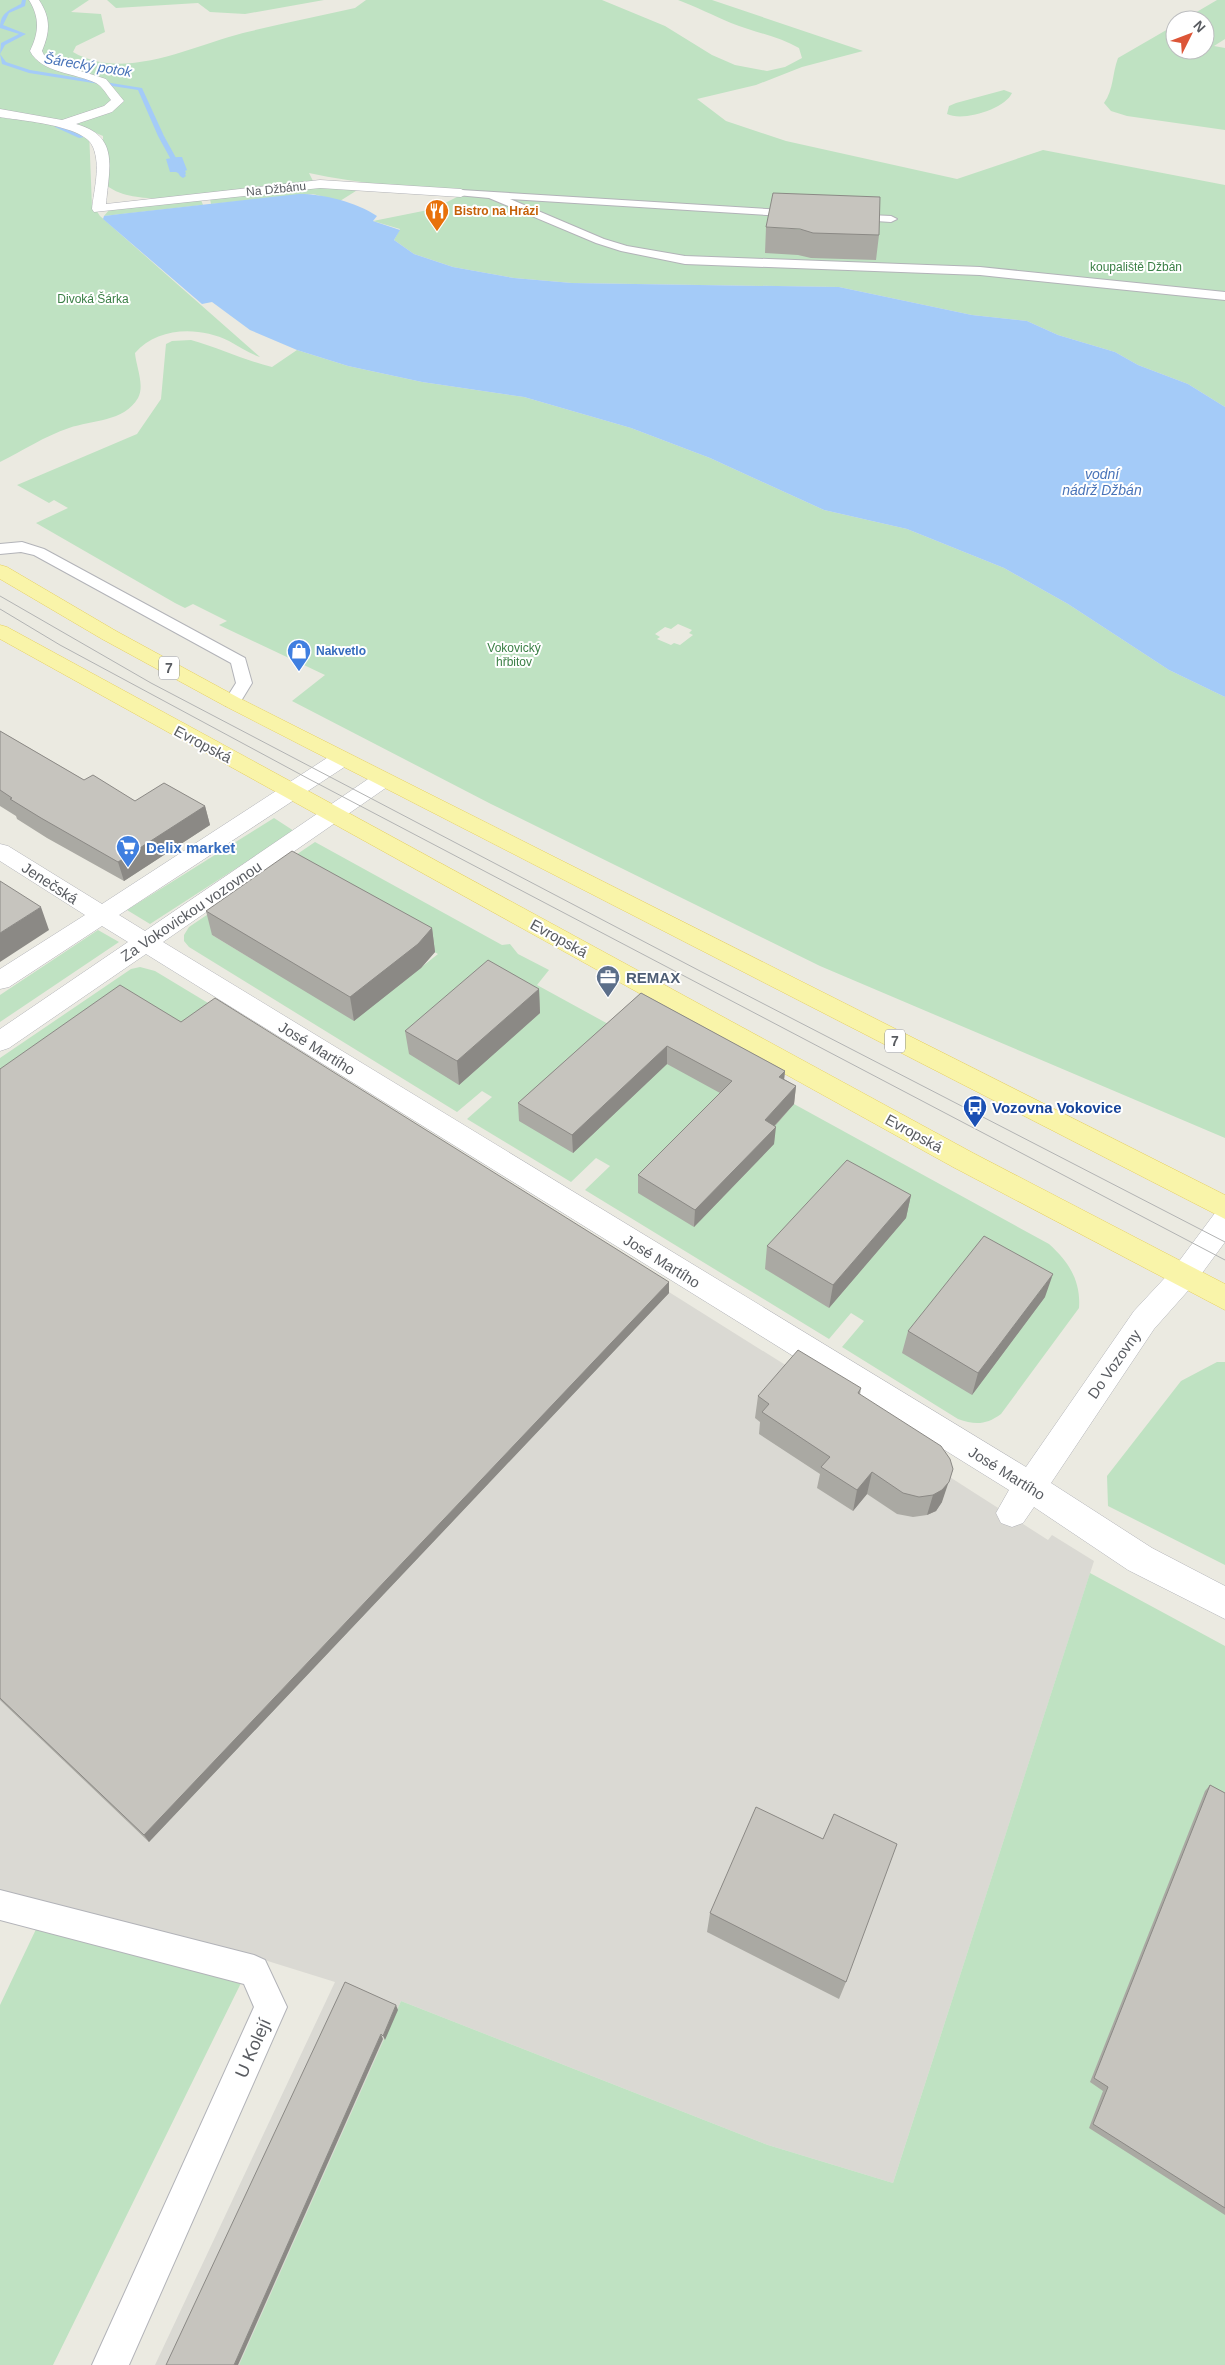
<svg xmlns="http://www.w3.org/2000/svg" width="1225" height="2365" font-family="Arial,sans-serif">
<rect width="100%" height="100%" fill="#ebeae1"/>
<path fill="#dad9d3" d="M242,1024l615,386 -4,5 195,125 4,-5 42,26 -201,622 -125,-38 -367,-144 -162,364h-84l180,-383 -83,-26 -252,-63v-724z"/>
<path fill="#bfe2c2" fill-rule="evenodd" d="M0,0h89l-18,12 30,2 4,18 -29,14 -3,6c51,30 119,-6 170,-19 37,-9 75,-17 112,-25l11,-8h236l63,26 47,29 23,10 32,6 18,-4 17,-9 -3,-10c-21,-12 -46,-16 -68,-25 -19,-8 -34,-16 -53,-23h34l151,51 -61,16 -46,18 -59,14 29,22 60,20 171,38 86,-29 182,35v222l-37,-23 -50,-19 -23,-13 -57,-17 -31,-14 -55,-6 -133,-28 -267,-4 -58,-5 -61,-11 -39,-13 -20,-14 6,-11 -27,-8 60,-12 26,-13c-50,-10 -101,-12 -150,-23l4,8 -155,18c-19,-2 -39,-2 -54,-16l-1,-47 -14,-6 3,77h2l6,9 160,141c-12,-4 -20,-10 -31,-16 -30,-15 -72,-14 -94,12 1,13 10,33 3,45 -14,24 -46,22 -69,30 -24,8 -47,23 -69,34z
M107,0h217l-79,14 -35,-2 -12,-9 -82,5z
M1217,0h8v39l-11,7 11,2v82l-98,-14 -16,-5 -7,-8c10,-14 8,-29 14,-45l57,-33v25h30v-30h-22z
M1004,90l8,3c-7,16 -49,29 -65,21l2,-8 7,-3z
M314,187l45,2 -19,12 -27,-7 -102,10 -1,-5z
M201,200l2,5 -99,11 5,-6z
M191,340c28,8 53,20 81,27l25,-17 51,16 74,16 102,15 107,31 79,30 114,52 83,19 97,39 64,36 101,66 56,27v441l-405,-172 -329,-162 -199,-103 33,-26 -106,-50 8,-4 -34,-17 -8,4 -10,-5 -139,-80 32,-15 -14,-8 -5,3 -32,-18 120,-51 24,-35 5,-55 6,-3zM678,624l14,6 -3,3 4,2 -13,10 -6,-2 -3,2 -14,-6 3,-2 -5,-3 10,-7 6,2z
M274,818l20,13 -144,93 -23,-14z
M315,842l187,103 8,-1 8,10 31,16 -12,15 73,40 166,99 18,-20 255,140c20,18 32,37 30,64l-78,106c-15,11 -26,11 -43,5l-116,-72 22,-26 -13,-8 -22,26 -244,-149 25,-24 -14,-8 -25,24 -104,-63 25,-22 -10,-6 -25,21 -268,-165 -5,-6v-6l5,-8zM297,875l-3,58 -39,28 -43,-26zM391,928l47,26 -38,30z
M98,930l21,12 -119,80v-27z
M140,967l15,4 58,35 -213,141v-89l131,-89z
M1217,1362h8v203l-117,-59 -1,-30 74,-95z
M1090,1573l135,73v719h-986l162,-364 367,144 125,38z
M38,1925l203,58 -188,382h-53v-360z"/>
<path fill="#a4cbf8" d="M178,157h4l5,13 -2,1 1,2 -2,3 -8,-4h-6l-4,-13z
M299,194c25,0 57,8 78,22l-4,5 27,9 -6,10 20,14 39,13 61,11 58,5 267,4 133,28 55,6 31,14 57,17 23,13 50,19 37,23v290l-56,-27 -101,-66 -64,-36 -97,-39 -83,-19 -114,-52 -79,-30 -107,-31 -102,-15 -74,-16 -51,-16 -47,-20 -38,-28 -10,2 -99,-85 1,-3 16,-2z"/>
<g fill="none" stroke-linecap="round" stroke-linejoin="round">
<path fill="#a4cbf8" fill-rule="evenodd" d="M22,0h4l-1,6 -16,7 -6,12 23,9 -21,11 -5,9 1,-11 18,-9 -19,-6c0,-15 9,-18 21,-24z
M0,54l6,8 24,8 112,18 22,48 22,40 -3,2 -3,-2 -22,-40 -20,-46 -109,-17 -27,-9z
M55,125h4l25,12 -5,1 -24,-11z"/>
<g stroke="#b2b3b8" stroke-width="2">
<path id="lane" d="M461,190l339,21 6,3 -6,3 -290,-18 94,40 23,7 58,10 295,11 245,25v8l-245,-25 -295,-11 -64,-13 -25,-8 -107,-45 -32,-3v-4z
M849,214l42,2 6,3 -6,3 -46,-3v-4z
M22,542l22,7 201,109 7,25 -14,23h-12l-2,-4 12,-19 -5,-20 -197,-108 -13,-3 -21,2v-10z
M0,1890l254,65 11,5 22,47 -158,358h-37l162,-358 -10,-23 -244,-64z"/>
</g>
<g stroke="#b2b3b8" stroke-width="1">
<path id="street" d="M29,0h10c12,18 11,32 3,51l2,4 27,13 35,11 18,22 -12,11 -36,12c44,12 33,44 30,80l214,-24 141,9 7,4 -7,4 -141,-9 -226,24 -2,-3c2,-20 9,-43 1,-62 -8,-22 -71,-26 -93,-30v-8l62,11 42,-14 7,-6c-4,-5 -9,-14 -15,-17 -20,-10 -55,-10 -66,-32 9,-19 10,-33 -1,-51z
M341,753l8,1 3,5 -3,5 -230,151 26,16 229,-156 8,-2 8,2 3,5 -3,5 -227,157 863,525 108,-156 40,-43 41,-55 10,-3v32l-31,42 -40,45 -103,154 101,65 73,38v33l-97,-49 -94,-63 -11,16 -11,4 -11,-4 -5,-10 13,-23 -863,-536 -137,94 -9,3v-22l128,-87 -26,-16 -93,61 -9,2v-20l85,-54 -85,-54v-17l8,2 94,58 231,-150z"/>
</g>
<g stroke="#e6cf5f" stroke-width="1">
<path id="primary" d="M0,565l7,2 109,64 123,67 986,497v24l-1000,-513 -123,-67 -102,-60z
M0,625l7,2 966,526 252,131v26l-272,-143 -953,-528z"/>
</g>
<use href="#lane" fill="#fff" fill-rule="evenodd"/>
<use href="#street" fill="#fff" fill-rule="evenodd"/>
<use href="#primary" fill="#f9f4a9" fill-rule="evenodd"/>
<path stroke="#b2b3b3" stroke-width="1" d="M0,596l151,87 549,288 525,271
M0,609l60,36 249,134 916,481"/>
</g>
<path fill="#aaa9a3" d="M766,227l113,8 -3,25 -65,-2 -13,-3 -33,-2z
M0,731l84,49 51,21 70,5 5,19 -86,56 -77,-43 -30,-19 -1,-3 -16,-10z
M206,911l226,17 3,24 -14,16 -67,53 -142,-86z
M539,989l1,24 -81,72 -50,-31 -4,-23z
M641,993l144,78 -1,8 12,7 -2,18 -19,22 -1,18 -80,83 -56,-34v-18l82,-82 -53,-29 -94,89 -54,-32 -1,-18z
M181,1022l488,271 -520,549 -149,-142v-631z
M911,1195l-5,23 -77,90 -64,-39 2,-23z
M1045,1297l-73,98 -70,-42 6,-22z
M861,1388l-1,7 82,107 -6,9 -9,4 -14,2 -16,-3 -30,-20 -14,17 -36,-23 3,-14 -61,-40 1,-12 -5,-4 3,-22z
M1210,1785l15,8v422l-136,-87 14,-37 -13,-9 115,-291z
M823,1839l23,143 -7,17 -132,-67 3,-19z"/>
<path fill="#8b8985" d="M205,806l5,19 -86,56 -6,-19z
M41,907l8,23 -49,32v-29z
M432,928l3,24 -14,16 -67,53 -4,-24z
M539,989l1,24 -81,72 -2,-24z
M667,1046v18l-94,89 -1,-18z
M785,1071l-2,18 -4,-12z
M796,1086l-2,18 -31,34 2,-18z
M776,1127l-2,17 -80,83 1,-17z
M911,1195l-5,23 -77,90 4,-23z
M1053,1274l-8,23 -73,98 6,-22z
M669,1282v11l-520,549 -5,-7z
M953,1469l-11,33 -6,9 -9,4 6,-20z
M872,1472l-5,22 -14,17 4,-21z
M396,2005l2,5 -13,30 -2,-4z
M381,2034l2,5 -145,326h-4z"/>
<path fill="#c6c4be" stroke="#8b8985" d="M773,193l107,4 -1,38 -66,-2 -13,-4 -34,-2z
M0,731l84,49 9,-5 42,26 29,-18 41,23 -87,56 -77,-44 -31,-19 2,-1 -12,-8z
M292,851l140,77 -14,16 -68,53 -144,-86z
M0,881l41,26 -41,26z
M488,960l51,29 -82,72 -52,-30z
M120,985l61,37 34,-24 454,284 -525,553 -144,-137v-629z
M641,993l144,78 -6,6 17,9 -31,34 11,7 -81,83 -57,-35 94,-94 -65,-35 -95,89 -54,-32z
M847,1160l64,35 -78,90 -66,-39z
M984,1236l69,38 -75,99 -70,-42z
M798,1350l63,38 -3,5 83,53 9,13 3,10 -4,13 -7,8 -9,5 -14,2 -16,-4 -31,-21 -15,18 -36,-23 9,-10 -68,-45 7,-8 -11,-8z
M1210,1785l15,8v415l-132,-84 15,-37 -14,-9z
M756,1807l67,32 11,-25 63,30 -51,138 -136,-69z
M345,1982l51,23 -13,31 -2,-2 -147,331h-68z"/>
<defs>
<g id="restaurant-pin" transform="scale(1.25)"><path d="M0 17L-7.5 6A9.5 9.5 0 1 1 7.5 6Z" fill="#e8710a" stroke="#fff"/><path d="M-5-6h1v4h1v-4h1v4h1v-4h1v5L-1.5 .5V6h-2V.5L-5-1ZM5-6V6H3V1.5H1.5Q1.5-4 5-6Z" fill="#fff"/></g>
<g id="shop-pin" transform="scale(1.25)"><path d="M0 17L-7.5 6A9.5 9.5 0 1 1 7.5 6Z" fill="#3f7fe0" stroke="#fff"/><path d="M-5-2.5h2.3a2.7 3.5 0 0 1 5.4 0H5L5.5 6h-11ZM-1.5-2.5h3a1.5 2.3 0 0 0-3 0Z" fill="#fff"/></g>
<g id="supermarket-pin" transform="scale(1.25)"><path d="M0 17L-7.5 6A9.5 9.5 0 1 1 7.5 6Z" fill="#3f7fe0" stroke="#fff"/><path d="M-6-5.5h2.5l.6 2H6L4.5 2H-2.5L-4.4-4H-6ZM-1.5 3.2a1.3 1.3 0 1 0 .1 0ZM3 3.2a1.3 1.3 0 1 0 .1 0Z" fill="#fff"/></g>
<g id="office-pin" transform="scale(1.25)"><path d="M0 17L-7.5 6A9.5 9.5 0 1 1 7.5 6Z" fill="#5c6f8a" stroke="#fff"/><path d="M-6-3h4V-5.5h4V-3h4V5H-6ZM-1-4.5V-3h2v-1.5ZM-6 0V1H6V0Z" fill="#fff"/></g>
<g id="bus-pin" transform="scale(1.25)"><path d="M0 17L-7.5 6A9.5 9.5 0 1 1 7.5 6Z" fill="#1a4fb4" stroke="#fff"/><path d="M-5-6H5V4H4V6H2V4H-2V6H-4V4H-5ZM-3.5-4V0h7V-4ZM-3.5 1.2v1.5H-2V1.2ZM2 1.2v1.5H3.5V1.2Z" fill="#fff"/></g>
</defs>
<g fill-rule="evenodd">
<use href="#restaurant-pin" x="437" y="211"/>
<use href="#shop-pin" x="299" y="651"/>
<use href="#supermarket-pin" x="128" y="847"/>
<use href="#office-pin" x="608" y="977"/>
<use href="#bus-pin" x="975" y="1107"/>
</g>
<g text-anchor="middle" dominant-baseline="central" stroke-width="4" stroke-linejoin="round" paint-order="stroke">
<g font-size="12" fill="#595c61" stroke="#fff">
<text transform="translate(276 189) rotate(-6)">Na Džbánu</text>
</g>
<g font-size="12" font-weight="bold" fill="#c56008" stroke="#fff" text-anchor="start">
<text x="454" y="211">Bistro na Hrázi</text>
</g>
<g font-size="12" fill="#3a7f45" stroke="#fff">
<text x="1136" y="267">koupaliště Džbán</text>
<text x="93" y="299">Divoká Šárka</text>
<text x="514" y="648">Vokovický<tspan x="514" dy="14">hřbitov</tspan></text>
</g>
<g font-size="12" font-weight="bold" fill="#366cbe" stroke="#fff" text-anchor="start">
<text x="316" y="651">Nakvetlo</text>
</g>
<g font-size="14" font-style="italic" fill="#4974b9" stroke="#fff">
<text transform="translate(88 65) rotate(9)">Šárecký potok</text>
<text x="1102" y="474">vodní<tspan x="1102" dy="16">nádrž Džbán</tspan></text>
</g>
<g fill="#fff" stroke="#8b8d90" stroke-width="1">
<rect x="159" y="656.5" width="20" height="23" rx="4"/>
<rect x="885" y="1029.5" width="20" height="23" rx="4"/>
</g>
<g font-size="14" font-weight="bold" fill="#595c61">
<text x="169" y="668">7</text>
<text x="895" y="1041">7</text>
</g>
<g font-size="15" fill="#595c61" stroke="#fff">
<text transform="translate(203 744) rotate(28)">Evropská</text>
<text transform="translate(50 883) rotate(33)">Jenečská</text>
<text transform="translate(191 911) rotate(-34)">Za Vokovickou vozovnou</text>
<text transform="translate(559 938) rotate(29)">Evropská</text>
<text transform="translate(317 1048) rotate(32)">José Martího</text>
<text transform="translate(914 1133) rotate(29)">Evropská</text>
<text transform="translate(662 1261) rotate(32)">José Martího</text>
<text transform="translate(1114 1364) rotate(-55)">Do Vozovny</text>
<text transform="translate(1007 1473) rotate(32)">José Martího</text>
</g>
<g font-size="15" font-weight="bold" fill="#366cbe" stroke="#fff" text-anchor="start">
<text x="146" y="847">Delix market</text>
</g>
<g font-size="15" font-weight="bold" fill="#4e5e75" stroke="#fff" text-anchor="start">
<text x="626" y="977">REMAX</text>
</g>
<g font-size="15" font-weight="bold" fill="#164399" stroke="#fff" text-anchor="start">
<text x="992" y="1107">Vozovna Vokovice</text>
</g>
<g font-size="18" fill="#595c61" stroke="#fff">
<text transform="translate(253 2048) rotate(-66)">U Kolejí</text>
</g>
</g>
<g transform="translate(1190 35) rotate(48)"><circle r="24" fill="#ffffff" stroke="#bdbec0"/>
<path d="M0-4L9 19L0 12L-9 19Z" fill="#dc5537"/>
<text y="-8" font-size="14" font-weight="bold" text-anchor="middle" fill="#595c61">N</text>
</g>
</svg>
